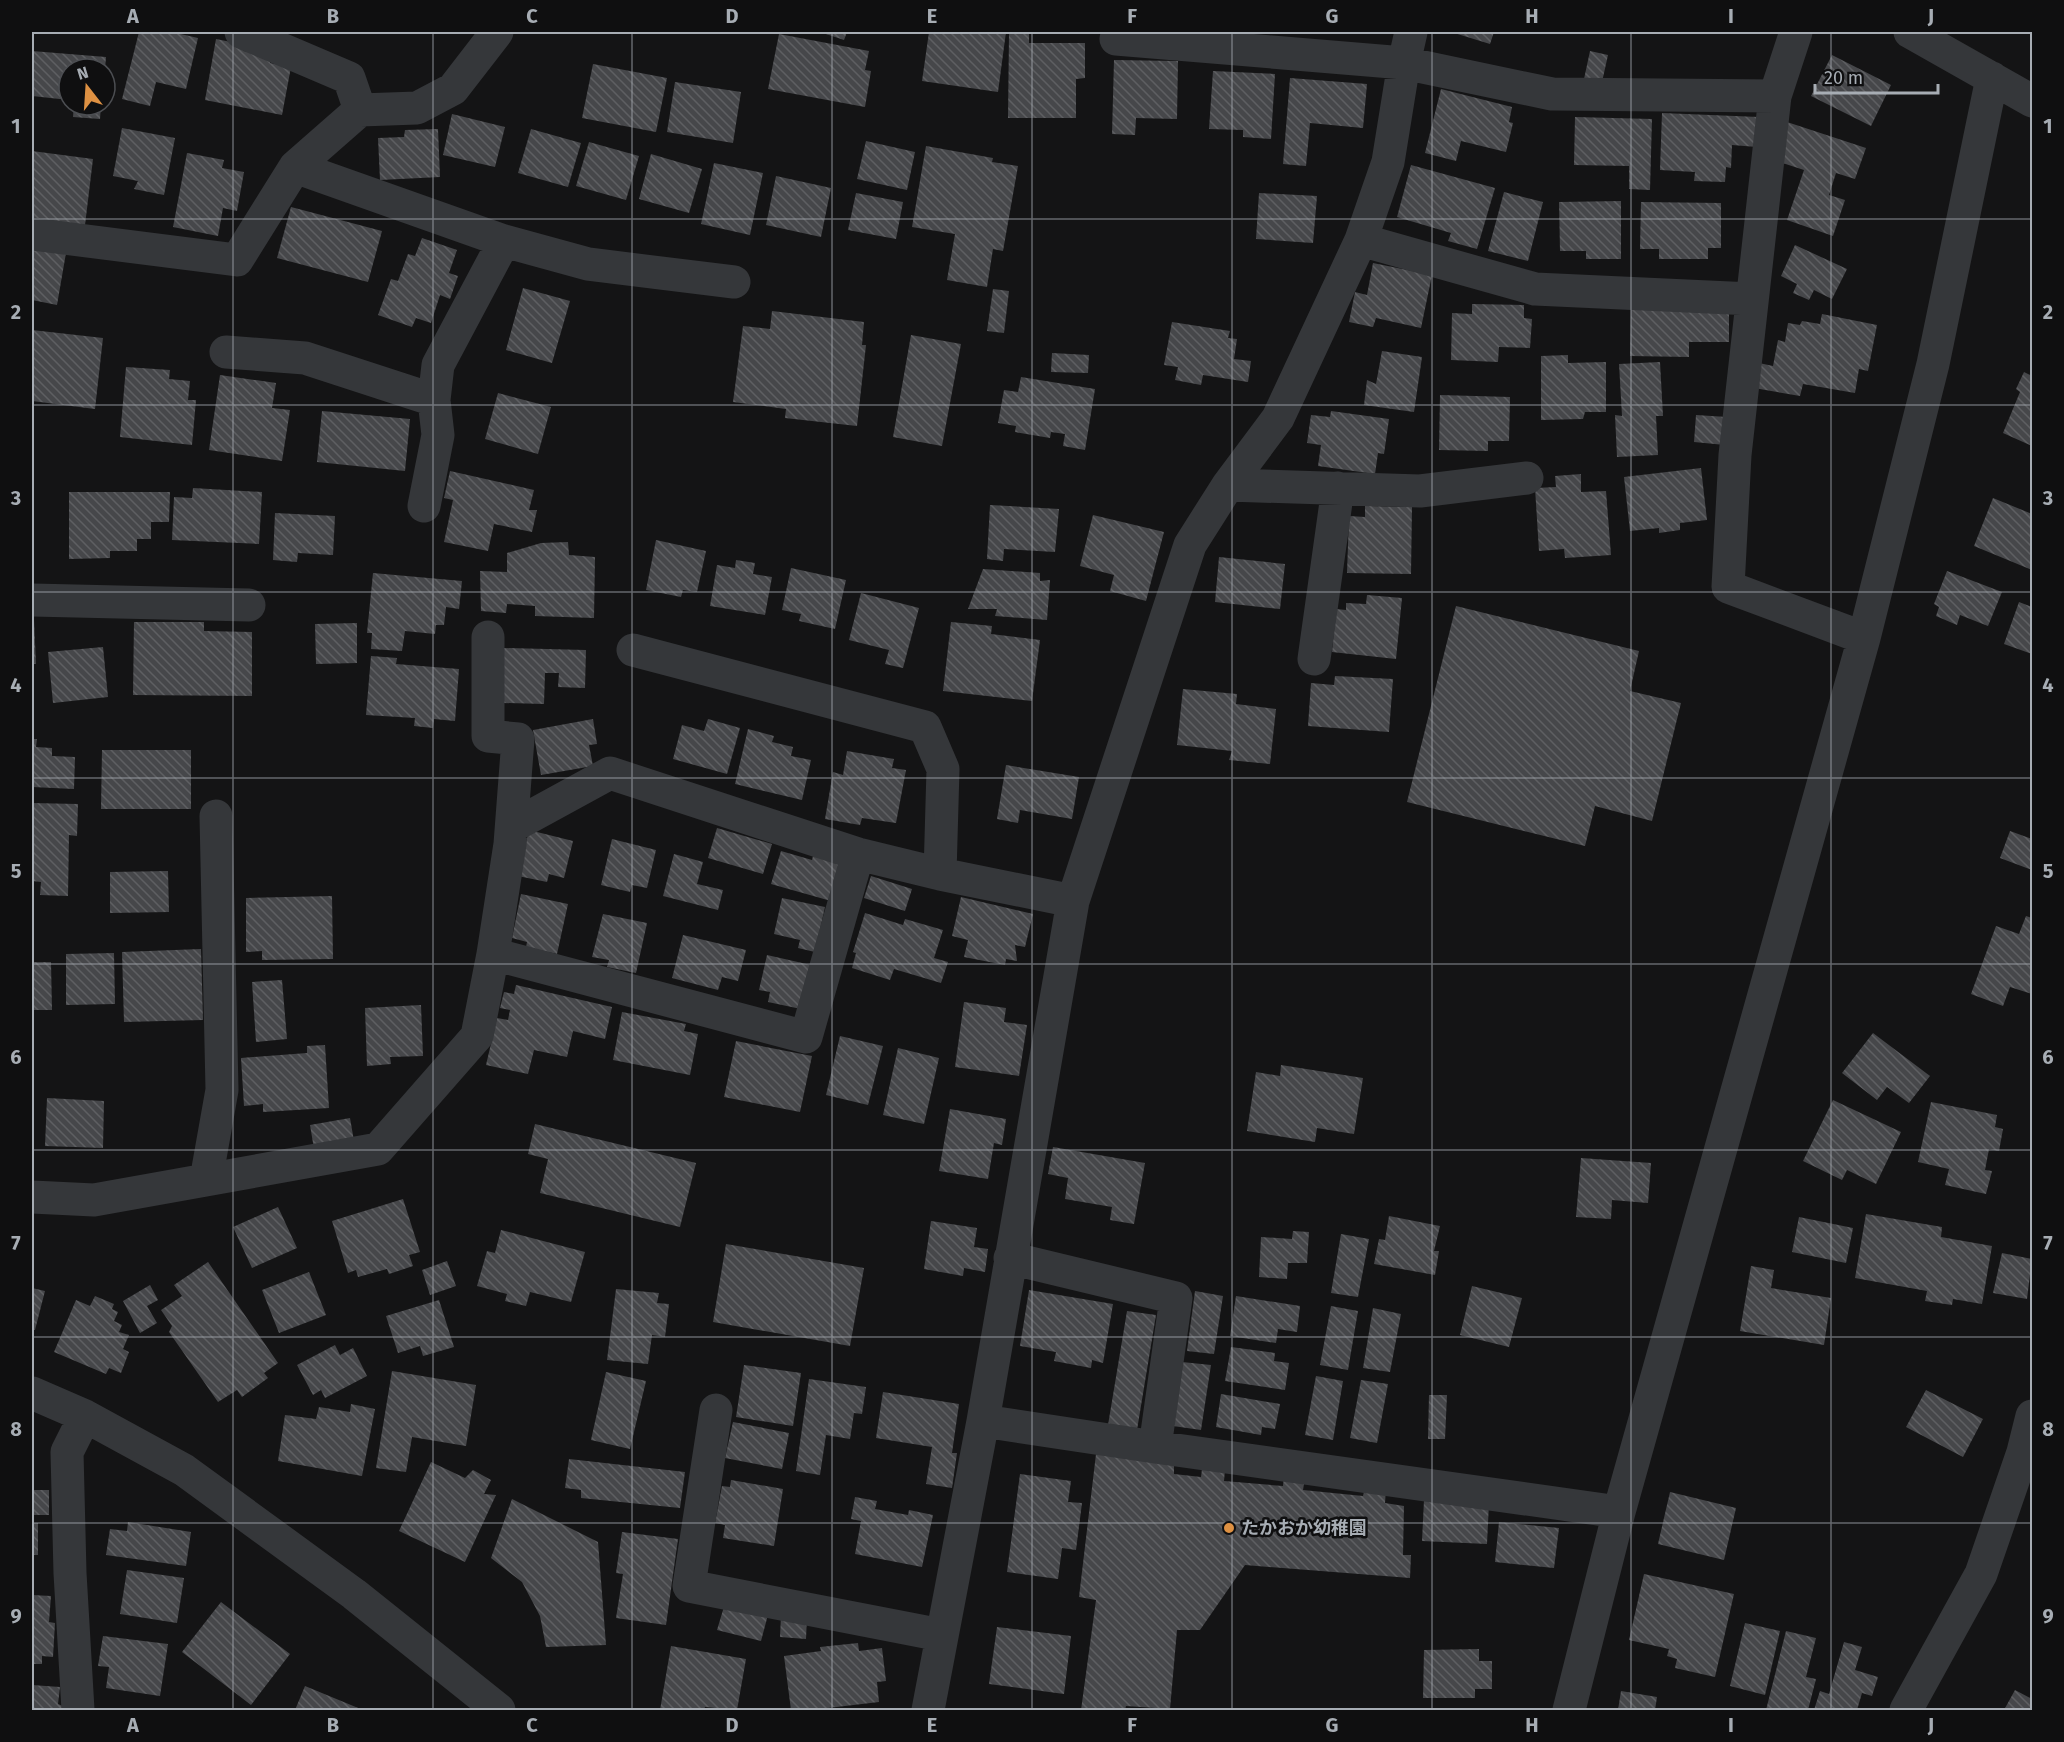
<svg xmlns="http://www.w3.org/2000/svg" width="2064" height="1742" font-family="'Fira Sans','Noto Sans JP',sans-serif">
<defs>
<pattern id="building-back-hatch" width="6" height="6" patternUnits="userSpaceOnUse" patternTransform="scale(1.5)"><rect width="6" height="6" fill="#46474a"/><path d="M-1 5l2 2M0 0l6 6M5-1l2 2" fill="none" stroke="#5e5f62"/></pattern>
</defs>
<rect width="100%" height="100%" fill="#141415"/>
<path fill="url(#building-back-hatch)" d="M139,32h33l26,6 -12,51 -30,-7 -6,24 -28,-7z
M820,32h27l-3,8z
M929,32h77l-8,60 -76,-11z
M1451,32h43l-4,12z
M779,34l90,17 -4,19 6,1 -6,36 -97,-18z
M1009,34h20v9h56v35l-9,1v39h-68z
M216,39l30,6 -3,6 28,4 -1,8 21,4 -9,48 -77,-15z
M32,51l74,6 -1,12h-36v31l-37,-4z
M1590,51l18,4 -6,27 -18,-3z
M1832,55l59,30 -20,41 -60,-30z
M1114,60l64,1 -1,58 -41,-1 -1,17 -23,-1z
M593,64l74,14 -11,54 -74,-14z
M1213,71l62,3 -4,65 -28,-2v-7l-34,-1z
M1290,78l77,6 -4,44 -53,-5 -4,43 -23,-2z
M675,82l66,10 -8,51 -66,-11z
M1441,89l71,18 -3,15 4,1 -7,29 -45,-11 -5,20 -31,-8z
M74,105h27l-1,14 -27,-2z
M1662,113l97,4 -2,30 -25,-2 -1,23 -5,-1 -1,15 -31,-1 1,-9 -35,-2z
M452,114l53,13 -10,40 -52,-12z
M1575,117l77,2 -2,71 -21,-1v-23l-55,-1z
M1787,122l79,26 -11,31 -19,-6 -7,22 16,5 -12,36 -46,-16 17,-50 -31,-10z
M122,128l53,10 -11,57 -30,-6 4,-8 -25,-5z
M438,129l2,48 -60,3 -2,-42 26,-1 1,-7z
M531,129l50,14 -13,44 -50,-14z
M866,141l49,11 -8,38 -50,-11z
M589,142l50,14 -13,44 -50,-14z
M926,146l67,12 -1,4 26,4 -15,85 -10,-2 -6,38 -40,-7 8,-46 -43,-7z
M32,151l61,8 -8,66 -53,-7z
M187,153l37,7 -2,8 22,4 -7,39 -14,-3 -5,28 -45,-9z
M651,154l51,15 -13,44 -50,-14z
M714,163l49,10 -13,62 -49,-11z
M1411,165l84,23 -18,61 -29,-8 3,-8 -54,-16z
M776,176l55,12 -10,49 -55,-12z
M1504,192l39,10 -15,59 -40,-10z
M856,193l47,9 -7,37 -48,-9z
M1259,193l58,3 -4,47 -57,-4z
M1621,201v58h-35v-8h-26l-1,-49z
M1641,202l80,1v45h-13v11h-49v-10h-19z
M291,207l91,24 -14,51 -91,-24z
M422,238l35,12 -8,23 9,3 -8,23 -10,-4 -9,28 -15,-5 -4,9 -34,-12 13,-36 7,2 10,-27 7,2z
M1795,245l52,24 -15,30 -18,-9 -5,10 -16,-7 4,-9 -16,-8z
M32,248l34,5 -9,52 -25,-5z
M1373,263l59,12 -11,53 -45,-10 -3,9 -24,-5 6,-30 12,3z
M523,288l47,13 -18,62 -46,-13z
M993,289l16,2 -5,42 -17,-2z
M1472,304l52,1v13l8,1 -2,29 -31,-1 -1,15 -47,-2 1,-47 20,1z
M1631,308l98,1v33h-40v15l-59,-1z
M772,311l92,11 -2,23h4l-9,81 -72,-8 1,-9 -53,-7 10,-76 27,3z
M1822,314l55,11 -9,46 -9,-2 -4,24 -52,-9 -3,12 -46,-8 5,-25 14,3 5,-26 7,2 3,-19 12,2 2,-4 18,3z
M1172,322l58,9 -2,7 9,1 -3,20 17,2 -3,21 -45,-7 -2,10 -26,-5 3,-13 -14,-2z
M32,330l71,8 -8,71 -63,-8z
M911,335l50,9 -19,102 -49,-9z
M1382,351l40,6 -8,55 -50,-7 3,-25 9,4z
M1052,353l37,2 -1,18 -37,-1z
M1568,355v8l38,-1v50h-21l-2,7 -42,1v-64z
M1660,362l3,54h-7l2,39 -41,2 -2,-42 7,1 -3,-52z
M126,367l44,3 -1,9 21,2 -2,19h8l-4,45 -72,-8z
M2024,372l8,4v70l-29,-13 17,-41 -4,-3z
M220,375l56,8 -4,25 18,2 -8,51 -73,-11z
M1021,377l74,12 -10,61 -22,-4 2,-12 -14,-2 -1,6 -35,-6 1,-6 -18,-3 6,-33 14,2z
M498,393l53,14 -13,47 -53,-15z
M1440,395l70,2 -1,44h-21v10l-49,-1z
M322,411l88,8 -5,52 -88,-9z
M1331,411l58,8 -5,35 -6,-1 -3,21 -57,-8 3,-21 -14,-2 4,-28 19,2z
M1696,415l31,2 -2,28 -31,-3z
M1701,468l6,52 -27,3v7l-21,3v-5l-29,3 -6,-54z
M450,471l84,19 -5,20h8l-5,22 -38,-8 -6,27 -44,-9 9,-42 -9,-2z
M1581,474v18l25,-1 5,64 -46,3 -1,-9 -25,2 -4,-63 21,-1 -1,-11z
M193,488l69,4 -3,52 -87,-4 2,-43 18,1z
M69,492h101l-1,30h-18v17h-14v12h-27v7l-41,1z
M1993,498l39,16v56l-58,-24z
M990,505l69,4 -4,43 -51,-3 -1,12 -16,-2z
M1365,506l47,1 -1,67 -64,-1 2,-57 16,1z
M275,513l60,3 -2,39 -35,-2 -1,9 -24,-2z
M1093,515l71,17 -18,69 -36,-10 4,-16 -34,-9z
M656,540l50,11 -9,41 -14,-2 -2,7 -35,-7z
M568,542l1,13 26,2 -1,61 -59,-2v-10l-28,-2 -1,9 -25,-2 -1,-40 27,1v-19l34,-10z
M1219,557l66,7 -5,45 -65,-7z
M736,560l19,3 -2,11 19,3 -7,38 -55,-9 7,-41 18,3z
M791,568l55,12 -11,49 -36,-8 2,-7 -19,-4z
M983,569l57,4v8l10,-1 -3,40 -52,-4 2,-7h-29z
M1947,571l55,21 -14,34 -28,-11 -3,10 -21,-9 3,-9 -5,-3z
M373,573l89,8 -3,28 -13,-2 -2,18h-8l-1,9 -30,-3 -3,20 -31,-2 1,-16h-5z
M861,593l58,15 -16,60 -18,-4 4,-14 -40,-10z
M1367,595l35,3 -6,61 -64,-7 4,-43 10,1v-7l20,1z
M2019,602l13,5v47l-28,-10z
M1456,606l183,45 -9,40 51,12 -29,118 -57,-15 -10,40 -178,-44z
M32,620h2l2,44h-4z
M134,622h70v9l48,1v64l-119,-1z
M951,622l41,4 -1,8 49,6 -8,61 -89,-10z
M357,623v40l-41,1 -1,-40z
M103,647l5,50 -55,6 -5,-51z
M504,648l82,2 -1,38 -27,-1 1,-14h-14l-1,31 -41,-1z
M371,656l26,2 -1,6 63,5 -4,52 -21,-2 -1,9 -19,-2 1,-8 -49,-3z
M1335,676l58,3 -4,53 -81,-6 3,-43 23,2z
M1183,689l54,5 -1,10 40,5 -6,55 -41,-4 3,-9 -55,-6z
M593,719l4,25 -8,1 4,21 -52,9 -8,-45z
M708,719l32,9 -13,46 -54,-15 9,-34 22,6z
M748,729l26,7 -2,6 21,5 -2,9 20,4 -9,40 -67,-16z
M32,739h5l-1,8 16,1v8l23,1 -1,32 -42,-2z
M102,750h89v59h-90z
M847,751l47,8 -2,9 14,2 -10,53 -34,-5 -2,7 -35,-6 8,-47 10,3z
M1006,765l73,12 -7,42 -52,-9 -2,13 -21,-4z
M32,803l46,1 -1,32 -8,-1 -1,61 -28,-1 1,-13 -9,-1z
M717,828l55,16 -9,30 -55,-16z
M529,830l44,11 -9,37 -15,-4 -2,8 -29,-6z
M2010,831l22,8v31l-32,-12z
M612,839l44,11 -9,38 -15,-3 -2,7 -29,-7z
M781,851l31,9 1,-4 29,8 -11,37 -60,-17z
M674,854l29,8 -6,22 26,6 -5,20 -55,-14z
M168,871l1,41 -59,1v-41z
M871,876l41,13 -7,22 -41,-13z
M521,894l47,10 -11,50 -31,-7 1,-5 -15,-4z
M332,896l1,63 -71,1v-9l-16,1v-54z
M961,897l72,17 -8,33 -10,-2 2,16 -11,-2 -1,6 -41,-8 4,-17 -16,-4z
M782,898l43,9 -10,45 -17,-4 2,-8 -26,-6z
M865,913l38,12 2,-6 38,11 -9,28 14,4 -7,21 -47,-14 -4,11 -38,-12 4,-15 -3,-1z
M603,914l44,9 -11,50 -29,-6 2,-7 -17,-3z
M2026,916l6,2v76l-22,-7 -7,19 -32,-12 25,-68 23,8z
M683,935l63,15 -8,31 -16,-4 -4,13 -46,-12z
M201,949l2,71 -79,2 -2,-70z
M114,953l1,51 -49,1v-51z
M767,955l44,10 -10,44 -33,-7 2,-10 -11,-2z
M32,962h19l1,48h-20z
M282,980l5,59 -31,3 -4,-60z
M516,985l96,22 -7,32 -32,-8 -6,26 -33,-7 -6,24 -42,-9 11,-47 11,2 2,-10 -10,-2 4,-16 10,2z
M964,1002l42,6 -2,14 23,3 -8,51 -64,-9z
M421,1005l2,51 -33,1 1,7 -24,2 -2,-58z
M622,1012l64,12 -2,7 14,3 -8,41 -77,-15z
M1873,1033l57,43 -21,27 -22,-16 -10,13 -35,-27z
M840,1036l43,10 -15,59 -42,-10z
M736,1041l76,15 -12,56 -76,-15z
M325,1045l4,63 -66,4v-8l-19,2 -3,-48 66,-5v-7z
M898,1048l41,10 -15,66 -41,-9z
M1281,1065l82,13 -9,56 -37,-6 -2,14 -68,-11 9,-59 24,4z
M47,1098l57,3 -1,47 -58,-2z
M1833,1100l68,32 -25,52 -29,-14 -5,10 -39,-19z
M1931,1102l66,13 -2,12 8,2 -4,22 -10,-2 -4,21 7,1 -6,23 -41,-9 4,-16 -31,-7z
M950,1109l56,10 -4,26 -8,-2 -6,36 -49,-8z
M350,1118l4,23 -40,8 -4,-24z
M535,1124l161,39 -16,64 -140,-34 8,-34 -20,-5z
M1053,1147l92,16 -11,61 -24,-4 2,-13 -47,-8 3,-21 -20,-4z
M1581,1158l70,5 -3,40 -36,-3 -1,19 -35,-2z
M403,1199l17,53 -11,3 4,11 -24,8 -2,-5 -29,8 -2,-7 -8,3 -16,-52z
M278,1207l19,41 -45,20 -19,-41z
M1866,1214l76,13 -1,10 51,9 -10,58 -29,-5 -1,6 -27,-4 2,-10 -72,-13z
M1389,1216l51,10 -6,25h5l-4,24 -61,-11 5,-25 6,1z
M1799,1217l54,11 -7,35 -54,-11z
M931,1221l46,7 -3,19 14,2 -3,23 -21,-4 -1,8 -39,-7z
M501,1230l84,22 -14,50 -41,-10 -4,14 -21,-5 2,-7 -30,-8 10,-35 8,2z
M1293,1231l16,1 -2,31h-19l-1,16 -28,-2 2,-40 31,2z
M1341,1234l28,5 -11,58 -27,-4z
M726,1244l138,24 -14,78 -137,-24z
M2002,1253l30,6 -5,40 -34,-6z
M447,1261l9,25 -26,9 -8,-25z
M208,1262l70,101 -14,10 4,5 -26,19 -5,-7 -19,12 -49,-70 3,-6 -11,-16 21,-14 -8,-11z
M1751,1266l23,4 -3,18 60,10 -7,47 -84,-14z
M309,1272l17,43 -47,18 -17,-43z
M150,1285l8,15 -11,6 10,17 -17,10 -17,-32z
M1472,1286l50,12 -13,49 -49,-12z
M32,1288l13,3 -10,39 -3,-1z
M616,1289l43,4 -2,10 12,1 -4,33 -13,-2 -4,29 -41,-4z
M1029,1290l84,14 -10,59 -11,-3 -1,8 -37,-7 2,-9 -36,-6z
M1195,1291l28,5 -9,58 -27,-3z
M95,1296l19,8 -2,5 6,3 -4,9 8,4 -3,7 10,3 -6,14 6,3 -8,21 -12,-5 -3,6 -52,-22 22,-52 14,6z
M1236,1296l64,10 -3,26 -19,-3 -2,14 -46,-7z
M439,1300l15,47 -31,9 -3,-10 -22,7 -12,-37z
M1331,1306l27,5 -10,59 -28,-5z
M1373,1308l28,6 -11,58 -27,-4z
M1127,1311l29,4 -20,121 -29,-5z
M335,1345l5,10 13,-7 14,28 -42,22 -4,-8 -8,5 -16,-30z
M1231,1347l44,6 -1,8 15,2 -4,27 -60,-9z
M1182,1362l29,3 -10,65 -28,-4z
M744,1365l57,8 -8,53 -57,-9z
M392,1371l84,14 -10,61 -54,-9 -6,35 -30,-4z
M606,1372l40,9 -16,68 -39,-9z
M1316,1376l27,5 -10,59 -28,-5z
M809,1379l57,8 -4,27 -8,-1 -4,26 -24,-4 -6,40 -24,-4z
M1361,1380l27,4 -11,59 -27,-5z
M1926,1390l57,29 -20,38 -57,-30z
M883,1392l76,12 -7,49h5l-5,35 -26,-4 6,-37 -56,-9z
M1221,1394l59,10 -5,25 -13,-2 -1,8 -45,-8z
M1429,1395h18l-2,44h-17z
M351,1404l24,5 -13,67 -84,-15 7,-46 31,4 3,-12 31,5z
M733,1422l56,11 -7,36 -57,-11z
M1096,1454l78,8v12l27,3 1,-8 23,1 -1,11 59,5 1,-12 21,4 -2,12 60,6 2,-9 21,2 -1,14 19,3 -1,49h8l-1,23 -165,-13 -45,65h-23l-7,79 -44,-3 -1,4h-44l15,-110 -17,-3z
M569,1459l116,13 -5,36 -99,-10v-8l-16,-2z
M431,1462l34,16 8,-8 18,10 -7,14 12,1 -31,67 -66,-31z
M1020,1474l51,7 -3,21 14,1 -6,47 -14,-2 -4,31 -51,-7z
M731,1480l52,9 -9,57 -51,-8 2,-13 -10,-2 7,-37 8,1z
M32,1490h17v25h-17z
M1670,1492l66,16 -12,52 -66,-16z
M855,1497l22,4 -2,8 33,6 1,-5 24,5 -11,52 -67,-13 6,-33 -10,-2z
M512,1499l86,43 8,103 -60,2 -6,-31 -18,-34 -31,-24z
M1424,1500l65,3 -2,41 -65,-3z
M128,1522l63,10 -5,34 -80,-11 4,-26 17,2z
M1499,1522l60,6 -5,40 -59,-6z
M32,1523h6v32h-6z
M622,1532l56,7 -12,86 -50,-7 7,-44 -7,-1z
M127,1570l57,8 -7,45 -57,-9z
M1644,1574l90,20 -19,83 -40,-9 2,-9 -10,-3 2,-7 -40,-9z
M32,1595l19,1 -2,26 6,1 -2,34 -11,-1v8h-10z
M726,1600l43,11 -8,30 -44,-11z
M221,1602l69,52 -39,51 -69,-53z
M781,1616l26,1 -1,22 -26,-2z
M1745,1623l35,8 -15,64 -35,-9z
M997,1627l74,9 -7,58 -75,-10z
M1786,1631l30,7 -10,39 10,2 -8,31h-42z
M103,1636l65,8 -8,52 -54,-8 3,-21 -11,-1z
M1844,1642l18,5 -7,23 23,7 -6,19 -10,-3 -5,17h-43l6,-19 9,3z
M858,1643l1,8 23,-3 4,33 -9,1 2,20 -68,8h-20l-7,-54 37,-5 -1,-4z
M671,1646l75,13 -9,51 -32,-3 -1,3h-44z
M1479,1649v12h13v28h-17v9h-52l1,-48z
M32,1685l28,2 -2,17 7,3v3h-33z
M305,1686l58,24h-68z
M2015,1690l17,9v11h-28z
M1621,1691l36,6 -2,13h-37z"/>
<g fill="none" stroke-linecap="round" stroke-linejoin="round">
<path stroke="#35373a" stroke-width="33" d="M1796,32l-21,64 -40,359 -7,132 136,51
M1910,32l122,69
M1116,39l288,24 148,31 223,2
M360,110l57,-2 36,-19 44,-57
M295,167l209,74 84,23 146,18
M32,234l205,26 58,-93 65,-57 -11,-32 -108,-46
M1361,240l174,49 217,10
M226,352l79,6 129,42
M1228,485l192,6 107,-13
M424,506l14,-71 -4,-35 4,-35 66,-124
M32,600l217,5
M633,650l292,77 18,42 -3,105 133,27
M1314,659l24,-171
M513,826l97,-53 248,81 82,20
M493,954l313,83 52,-183
M206,1180l16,-90 -6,-274
M32,1197l62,3 284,-51 99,-113 16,-82 17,-110 8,-105 -30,-3v-99
M1010,1258l166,40 -21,149
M32,1393l53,23 99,54 170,124 145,116
M716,1410l-27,176 252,49
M983,1421l172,26 464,65
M78,1710l-8,-137 -3,-121 18,-36
M928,1710l55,-289 90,-520 117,-356 38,-60 50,-67 83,-178 27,-78 16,-99 7,-31
M1569,1710l50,-198 245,-874 69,-274 59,-286
M1906,1710l75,-136 42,-122 9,-36"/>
</g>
<path fill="none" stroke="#a7adb4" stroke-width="1.5" stroke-opacity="0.55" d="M233,32v1678M433,32v1678M632,32v1678M832,32v1678M1032,32v1678M1232,32v1678M1432,32v1678M1631,32v1678M1831,32v1678M32,219h2000M32,405h2000M32,592h2000M32,778h2000M32,964h2000M32,1150h2000M32,1337h2000M32,1523h2000"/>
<circle fill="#de9143" stroke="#0f0f10" stroke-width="2" cx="1229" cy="1528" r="6"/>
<g text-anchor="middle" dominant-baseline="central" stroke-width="5" stroke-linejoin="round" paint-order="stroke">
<g font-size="18" font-weight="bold" fill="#a7adb4" stroke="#0f0f10" text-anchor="start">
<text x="1241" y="1528">たかおか幼稚園</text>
</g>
</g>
<rect width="2064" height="1742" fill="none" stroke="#0f0f10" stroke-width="66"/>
<g transform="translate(87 87) rotate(343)"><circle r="28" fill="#0f0f10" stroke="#4c4e52" stroke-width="1.5"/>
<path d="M0-4.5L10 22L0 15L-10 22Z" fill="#de9143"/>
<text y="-9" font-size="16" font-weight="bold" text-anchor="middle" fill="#a7adb4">N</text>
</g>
<path d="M1815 84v9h123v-9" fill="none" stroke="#a7adb4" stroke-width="3"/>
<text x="1824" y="84" font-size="18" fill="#a7adb4" stroke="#0f0f10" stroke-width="4.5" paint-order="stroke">20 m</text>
<rect x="33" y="33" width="1998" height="1676" fill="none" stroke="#a7adb4" stroke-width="2"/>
<g font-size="20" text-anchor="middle" font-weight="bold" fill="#a7adb4">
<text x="133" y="23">A</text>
<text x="333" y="23">B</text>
<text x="532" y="23">C</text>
<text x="732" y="23">D</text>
<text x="932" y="23">E</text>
<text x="1132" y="23">F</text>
<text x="1332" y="23">G</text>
<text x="1532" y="23">H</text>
<text x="1731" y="23">I</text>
<text x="1931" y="23">J</text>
<text x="16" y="133">1</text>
<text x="2048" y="133">1</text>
<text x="16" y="319">2</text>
<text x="2048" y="319">2</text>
<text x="16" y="505">3</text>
<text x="2048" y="505">3</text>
<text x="16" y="692">4</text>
<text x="2048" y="692">4</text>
<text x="16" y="878">5</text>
<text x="2048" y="878">5</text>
<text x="16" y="1064">6</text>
<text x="2048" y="1064">6</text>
<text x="16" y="1250">7</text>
<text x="2048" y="1250">7</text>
<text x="16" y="1436">8</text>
<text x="2048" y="1436">8</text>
<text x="16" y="1623">9</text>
<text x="2048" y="1623">9</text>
<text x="133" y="1732">A</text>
<text x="333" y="1732">B</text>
<text x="532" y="1732">C</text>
<text x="732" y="1732">D</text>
<text x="932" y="1732">E</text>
<text x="1132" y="1732">F</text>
<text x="1332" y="1732">G</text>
<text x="1532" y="1732">H</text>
<text x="1731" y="1732">I</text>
<text x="1931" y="1732">J</text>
</g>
</svg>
